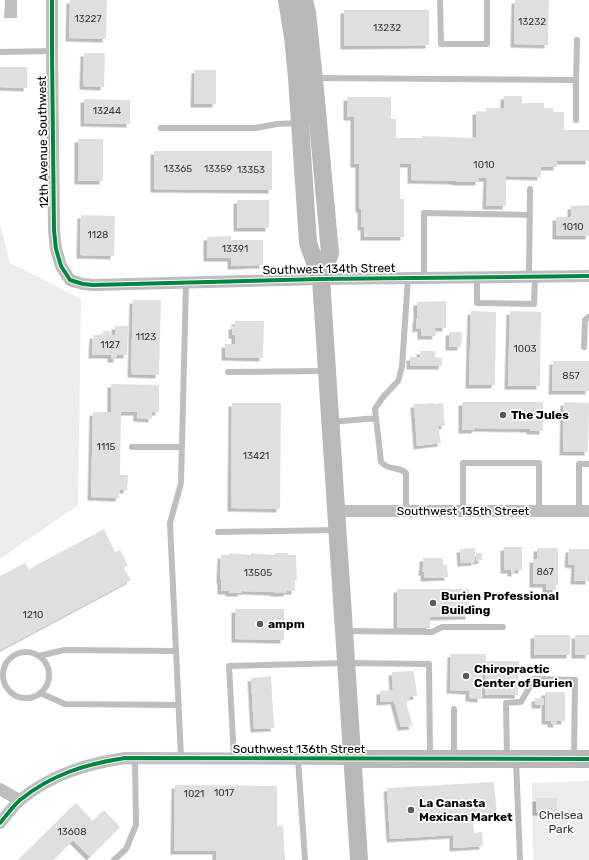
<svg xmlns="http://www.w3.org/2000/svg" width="589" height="860" font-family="Rubik,sans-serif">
<defs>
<filter id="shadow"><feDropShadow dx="-3.5" dy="3.5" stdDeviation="0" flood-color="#0004"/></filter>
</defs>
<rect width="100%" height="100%" fill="#fff"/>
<path fill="#ececec" d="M0,223l10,40 71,36 -3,206 -78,54z
M589,781v79h-56l-1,-77z"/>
<path fill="#bfbfbf" d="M5,0h12v18h-13z"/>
<path fill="#dfdfdf" filter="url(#shadow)" d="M70,0h37l-1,39 -37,-1z
M515,0h34l-1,45 -34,-1z
M344,10h85v35l-85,1z
M84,53h21l-1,34 -21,-1z
M0,67h27v21l-27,-1z
M195,70h21v34h-22z
M504,96h18v7h22v5h9v4h11v18h25v31h-32v6h-16v10l-35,-1v30h-20l1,-28h-8v4h-23v-1l-45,-1v-16h-11v35h4v38h-40v-10h-3v-18h-2v-45h-5v-47h-7v-20h44v22h5v19h26v-2l54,2v-27l10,1v-4h18z
M84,99l46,1v24l-46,-1z
M78,139h25v42h-25z
M154,151h118v39l-118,-1z
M237,200h32v28h-32z
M589,205v31h-33v-19h15v-11z
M81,215l34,1 -1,40 -34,-1z
M231,236v4h32v25l-32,1v-8h-24v-21z
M133,300h28l-2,75 -28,-1z
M446,301v27h-17l6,1 1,7h-15v-8l-5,1v-10h1v-17z
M471,311l25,1 -1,73h-26z
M510,311l31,1 -1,74h-32z
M235,321h29l-1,37 -38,-1v-13h10v-9h-3v-9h3z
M115,326h13l-1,29h-10v4h-6v-4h-19l1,-20h10v-4h7v4h5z
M449,332h13l-1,15h-12z
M420,351h15v6l7,1v8h-32v-9h10z
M553,361h36v30h-37z
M111,384l48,1v27h-7v7l-15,-1v-6h-16l-1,63h8l-1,15h-7l-1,8 -28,-1 2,-85h18z
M462,402h81v29h-13v-2l-55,-1v2h-13z
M564,402l25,1 -1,49h-25z
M232,403h49l-1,106 -49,-1z
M434,403v1l9,-1 2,23h-7l3,17 -24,3 -3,-42z
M104,529l11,23 5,-2 8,15 -4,3 7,12 -131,70v-74l25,-13 4,6z
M504,547h18v23h-7v3h-4v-3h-7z
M475,548v14l-14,1 -1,-14z
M537,548h21v37h-2v5h-10v-6h-13v-25h4z
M569,549h20v32h-15l1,-16 -7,-1z
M229,553l22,2v-2l24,2v-2h13v2h8l1,25h-2v11h-8v2h-13v-1l-32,-1 -1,2h-12v-2h-8v-11h-1l1,-25h8z
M476,553h6v7l-6,1z
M423,558h20v7h4l1,12 -24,1v-6h-2v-5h1z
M397,589h72v27l-39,1v11h-33z
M235,609h49v31l-49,-1z
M534,635h36v20h-36z
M575,635h14v20h-14z
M451,654h35v7h33l-1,34h-33l1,-32h-4l-1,36 -12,-1v-7l-19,-1z
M414,671l3,25 -7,1v3h-5l8,26 -12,1 -7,-26 -14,1v-11l13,-1 -1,-18z
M271,676l3,52 -20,1 -3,-51z
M545,692h20v29h-9l1,3h-6v-3h-6z
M535,698h9v7h-9z
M494,782l3,33 -24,2 1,16 8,-1 1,14 -30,2v-13l-63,4 -3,-51z
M175,785l102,1v40h6l2,34h-69v-9h-42z
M536,798h21v15l-21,-1z
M76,803l17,18 11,-11 16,17 -30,30 -17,-17 -20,20h-35z"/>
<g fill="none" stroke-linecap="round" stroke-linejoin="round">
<path stroke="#bebebe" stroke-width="6" d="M440,0l1,44h46v-44
M0,52l52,-1
M315,78l261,2 1,-40
M576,120v-40
M161,128h94l22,-4 22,-1
M424,277v-64l106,2
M477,277v26l57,1 1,-27
M529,277l1,-88
M584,347l1,-27 4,-3
M228,372l97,-1
M332,422l44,-4
M132,447h50
M406,511v-38c-10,-8 -15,-1 -25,-11l-6,-53 8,-12 15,-16 4,-14 6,-89
M463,511v-48h76v48
M579,511v-47h10
M218,532l118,-2
M345,631l87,1 10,-5h61
M3 675a23 23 0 1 1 46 0a23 23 0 1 1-46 0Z
M39,656l25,-6 111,1
M40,693l25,11 114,1
M454,757v-48
M507,757l-1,-54 15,-1 13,-23 41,1 -1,78
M181,758l-11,-235 11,-40 5,-200
M234,758l-5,-92 117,-3 83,1 1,93
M298,759l7,101
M516,760l4,100
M114,860l12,-11 10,-24 -1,-67"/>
<path stroke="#bebebe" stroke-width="12" d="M52,0v51l2,179 2,19 5,17 9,14 13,4 10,1 228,-6 268,-3
M336,511h253
M0,789l19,11
M0,823c6,-7 13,-17 20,-23 32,-26 66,-36 105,-42l227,1"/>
<path stroke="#b8b8b8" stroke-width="18" d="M287,0l6,37 4,41 11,165 13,36 38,581
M304,0l3,13 8,76 15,164 -9,26
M352,759h237"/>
<g stroke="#fff" stroke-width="6">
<path id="cycleway" d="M52,0v51l2,179 2,19 5,17 9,14 13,4 10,1 228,-6 268,-3
M0,823c6,-7 13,-17 20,-23 32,-26 66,-36 105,-42l464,1"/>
</g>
<use href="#cycleway" stroke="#00873e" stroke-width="4"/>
</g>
<g fill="#595959" stroke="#fff" stroke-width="1.5">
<circle cx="503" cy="415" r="4"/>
<circle cx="433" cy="603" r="4"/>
<circle cx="260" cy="624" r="4"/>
<circle cx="466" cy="676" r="4"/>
<circle cx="411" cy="810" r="4"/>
</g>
<g text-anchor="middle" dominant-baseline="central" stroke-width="3.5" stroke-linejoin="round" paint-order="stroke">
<g font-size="10" fill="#383838">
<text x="88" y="19">13227</text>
<text x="532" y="22">13232</text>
<text x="387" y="28">13232</text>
<text x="107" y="111">13244</text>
<text x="484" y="165">1010</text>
<text x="178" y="169">13365</text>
<text x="218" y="169">13359</text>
<text x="251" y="170">13353</text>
<text x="573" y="227">1010</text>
<text x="98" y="235">1128</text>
<text x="235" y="249">13391</text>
<text x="146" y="337">1123</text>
<text x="110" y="345">1127</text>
<text x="525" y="349">1003</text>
<text x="571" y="376">857</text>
<text x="106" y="447">1115</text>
<text x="256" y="456">13421</text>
<text x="545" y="572">867</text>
<text x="258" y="573">13505</text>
<text x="33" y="615">1210</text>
<text x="224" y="793">1017</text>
<text x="194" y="794">1021</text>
<text x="72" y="832">13608</text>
</g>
<g font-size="12" fill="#000" stroke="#fff">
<text transform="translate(43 142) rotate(-91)">12th Avenue Southwest</text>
<text transform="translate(329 269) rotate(-1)">Southwest 134th Street</text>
<text x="463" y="511">Southwest 135th Street</text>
<text x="299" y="749">Southwest 136th Street</text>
</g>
<g font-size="12" font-weight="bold" fill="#000" stroke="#fff" text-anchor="start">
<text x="511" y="415">The Jules</text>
<text x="441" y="596">Burien Professional<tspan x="441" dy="14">Building</tspan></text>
<text x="268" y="624">ampm</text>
<text x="474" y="669">Chiropractic<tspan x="474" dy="14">Center of Burien</tspan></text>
<text x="419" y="803">La Canasta<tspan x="419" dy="14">Mexican Market</tspan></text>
</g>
<g font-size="12" fill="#333" stroke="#fff">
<text x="561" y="815">Chelsea<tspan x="561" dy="14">Park</tspan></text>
</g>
</g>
</svg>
